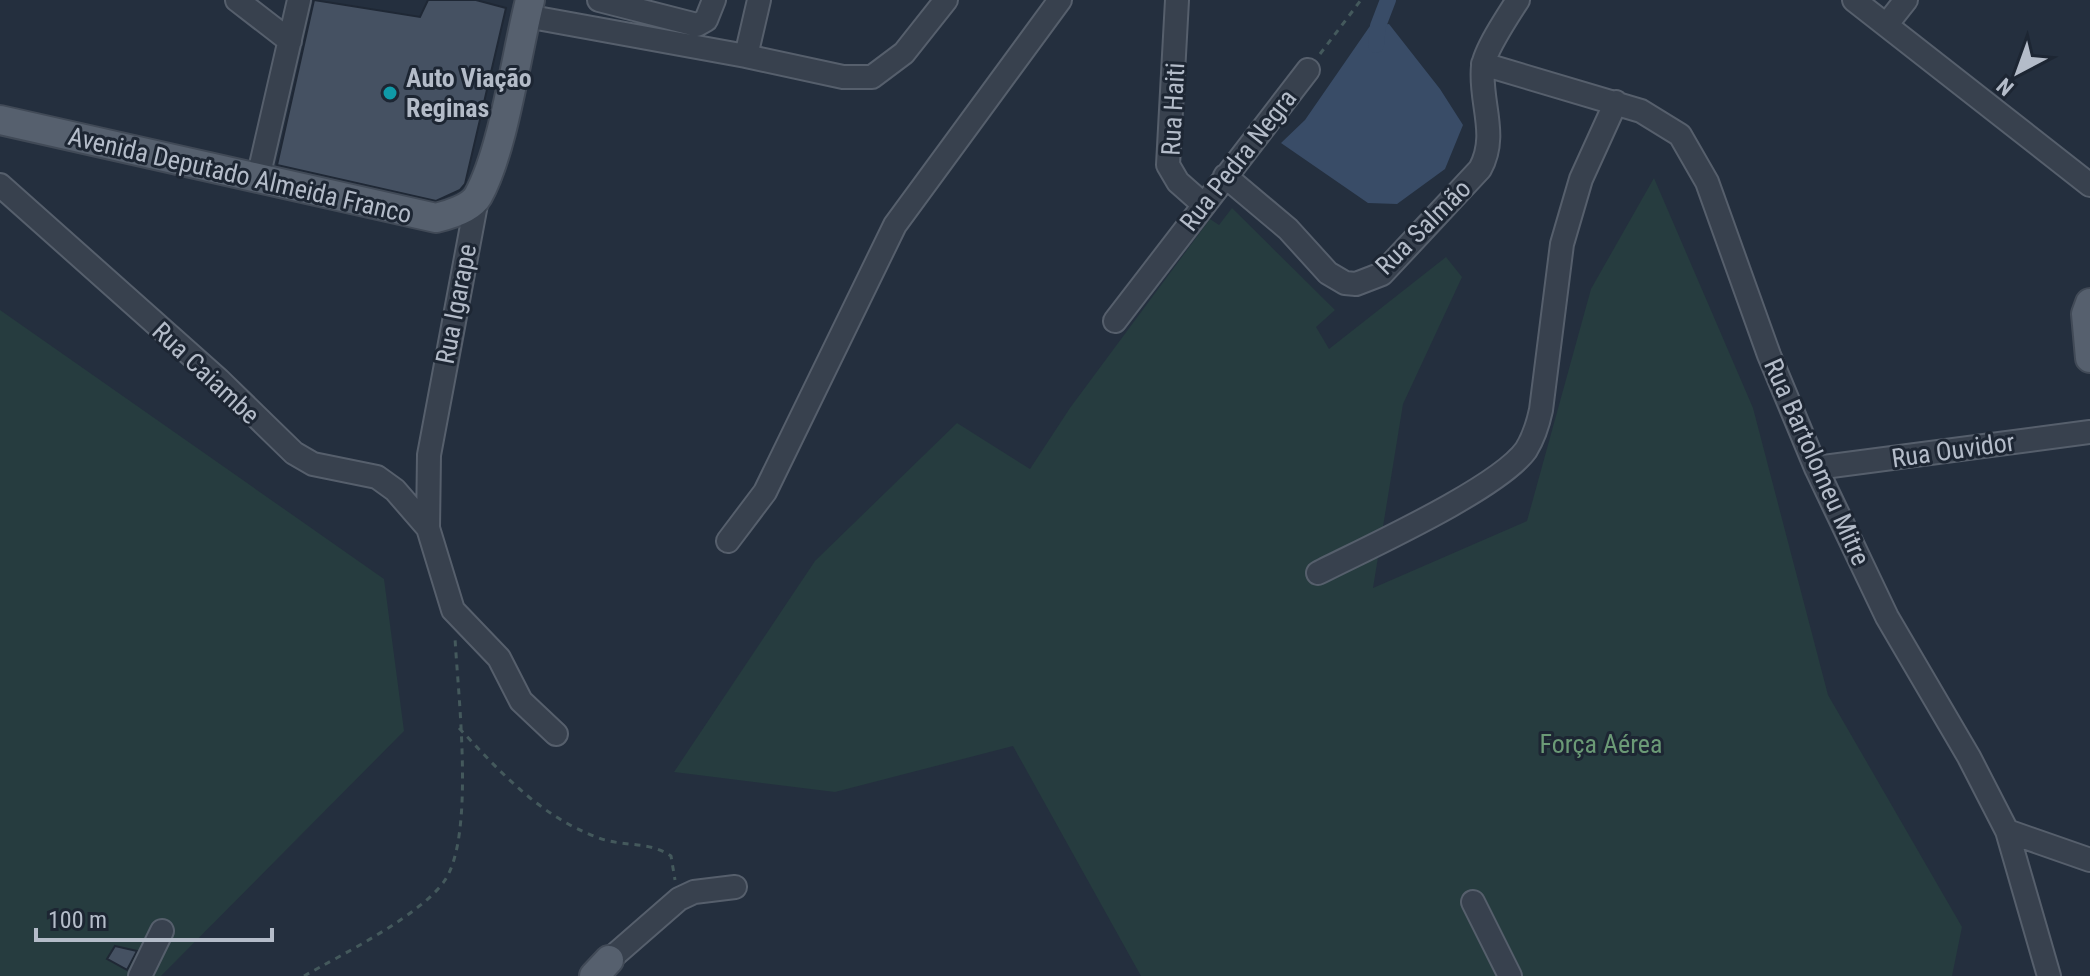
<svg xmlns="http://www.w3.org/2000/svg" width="2090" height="976" font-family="'Roboto Condensed',sans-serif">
<rect width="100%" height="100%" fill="#242f3e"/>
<path fill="#263c3f" d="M1654,178l99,230 75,287 134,232 -10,49h-811l-128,-230 -178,46 -161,-20 141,-211 142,-138 73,46 40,-61 140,-189 9,6 13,-17 103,102 -19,17 13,22 117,-92 16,20 -59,127 -30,184 154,-67 64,-232z
M0,310l384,269 20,152 -243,245h-161z"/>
<path fill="#394c67" d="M1389,24l51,65 23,36 -18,44 -48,35 -29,-1 -87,-60 24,-23 65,-94z"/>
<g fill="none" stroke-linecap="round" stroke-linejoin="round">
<path stroke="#394c67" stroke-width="16" d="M1376,45l2,-19 10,-26"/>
</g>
<path fill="#455162" stroke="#1f2835" stroke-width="2" d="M314,0l106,17 8,-17h48l30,8 -41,176 -5,6 -24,11 -159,-36z
M115,946l22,5 -10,19 -20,-11z"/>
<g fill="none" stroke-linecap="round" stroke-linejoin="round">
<g stroke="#565f6c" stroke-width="26">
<path id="minor" d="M237,0l53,41
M599,0l98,25 9,-5 8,-20
M1177,0l-9,165 10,17 26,23
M1854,0l236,185
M526,16l220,40 97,21h29l32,-24 42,-53
M1887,24l19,-24
M746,56l13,-56
M1483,64l158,47 39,24 27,47 62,173 47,113 71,149 82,140 38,74 42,145
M1225,176l63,53 40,44 17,10 11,1 26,-10 98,-105c19,-34 -1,-68 3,-103 2,-16 26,-52 35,-66
M258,178l41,-178
M0,185l219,195 75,73 19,11 64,13 18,13 33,38
M477,199l-48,256 -1,73 25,82 46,48 22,43 35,33
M1115,321l193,-251
M1816,468l274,-36
M728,541l37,-49 130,-267 165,-225
M1318,573c47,-24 180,-84 208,-123 8,-13 12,-26 15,-40l21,-166 19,-65 35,-77
M2007,831l83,29
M1473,902l37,74
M609,960l70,-61 15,-7 41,-5
M140,976l22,-45"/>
</g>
<g stroke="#414a57" stroke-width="32">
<path id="major" d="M0,120l436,98c13,-3 35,-10 42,-22 26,-47 38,-141 52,-196
M2090,303l-4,11 4,44
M594,976l15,-16"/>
</g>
<path stroke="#44595c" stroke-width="3" stroke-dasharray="6 6" stroke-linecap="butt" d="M1320,54l41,-54
M459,728c42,45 82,89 140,110 24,9 51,3 72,18l4,24
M304,976c37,-21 118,-61 141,-96 30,-45 13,-185 10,-242"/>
<use href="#minor" stroke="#38414e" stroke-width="22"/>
<use href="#major" stroke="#56606e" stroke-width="28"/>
</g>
<circle fill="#0f9aa8" stroke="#1d2633" stroke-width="3" cx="390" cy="93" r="8"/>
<g text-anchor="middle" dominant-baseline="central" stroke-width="6" stroke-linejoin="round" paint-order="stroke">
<g font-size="26" font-weight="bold" fill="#b4bcc9" stroke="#1d2633" text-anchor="start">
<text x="406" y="78">Auto Viação<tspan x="406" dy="30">Reginas</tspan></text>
</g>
<g font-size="26" fill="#b4bcc9" stroke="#1d2633">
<text transform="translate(1173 109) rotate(-87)">Rua Haiti</text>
<text transform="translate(1238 160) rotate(-52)">Rua Pedra Negra</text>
<text transform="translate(240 175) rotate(13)">Avenida Deputado Almeida Franco</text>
<text transform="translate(1423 227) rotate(-45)">Rua Salmão</text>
<text transform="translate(456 304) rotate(-79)">Rua Igarape</text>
<text transform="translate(206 373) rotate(43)">Rua Caiambe</text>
<text transform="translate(1953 450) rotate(-8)">Rua Ouvidor</text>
<text transform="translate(1817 462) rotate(66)">Rua Bartolomeu Mitre</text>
</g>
<g font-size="26" fill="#6b9a76" stroke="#1d2633">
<text x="1601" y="744">Força Aérea</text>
</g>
</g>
<g transform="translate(2018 72) rotate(221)" stroke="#1d2633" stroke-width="6" paint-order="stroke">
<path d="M0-6L14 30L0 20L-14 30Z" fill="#b4bcc9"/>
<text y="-12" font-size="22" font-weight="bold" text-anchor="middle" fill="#b4bcc9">N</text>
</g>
<path d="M36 928v12h236v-12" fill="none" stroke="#b4bcc9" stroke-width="4"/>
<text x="48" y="928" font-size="24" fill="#b4bcc9" stroke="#1d2633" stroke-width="6" paint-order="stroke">100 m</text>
</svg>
